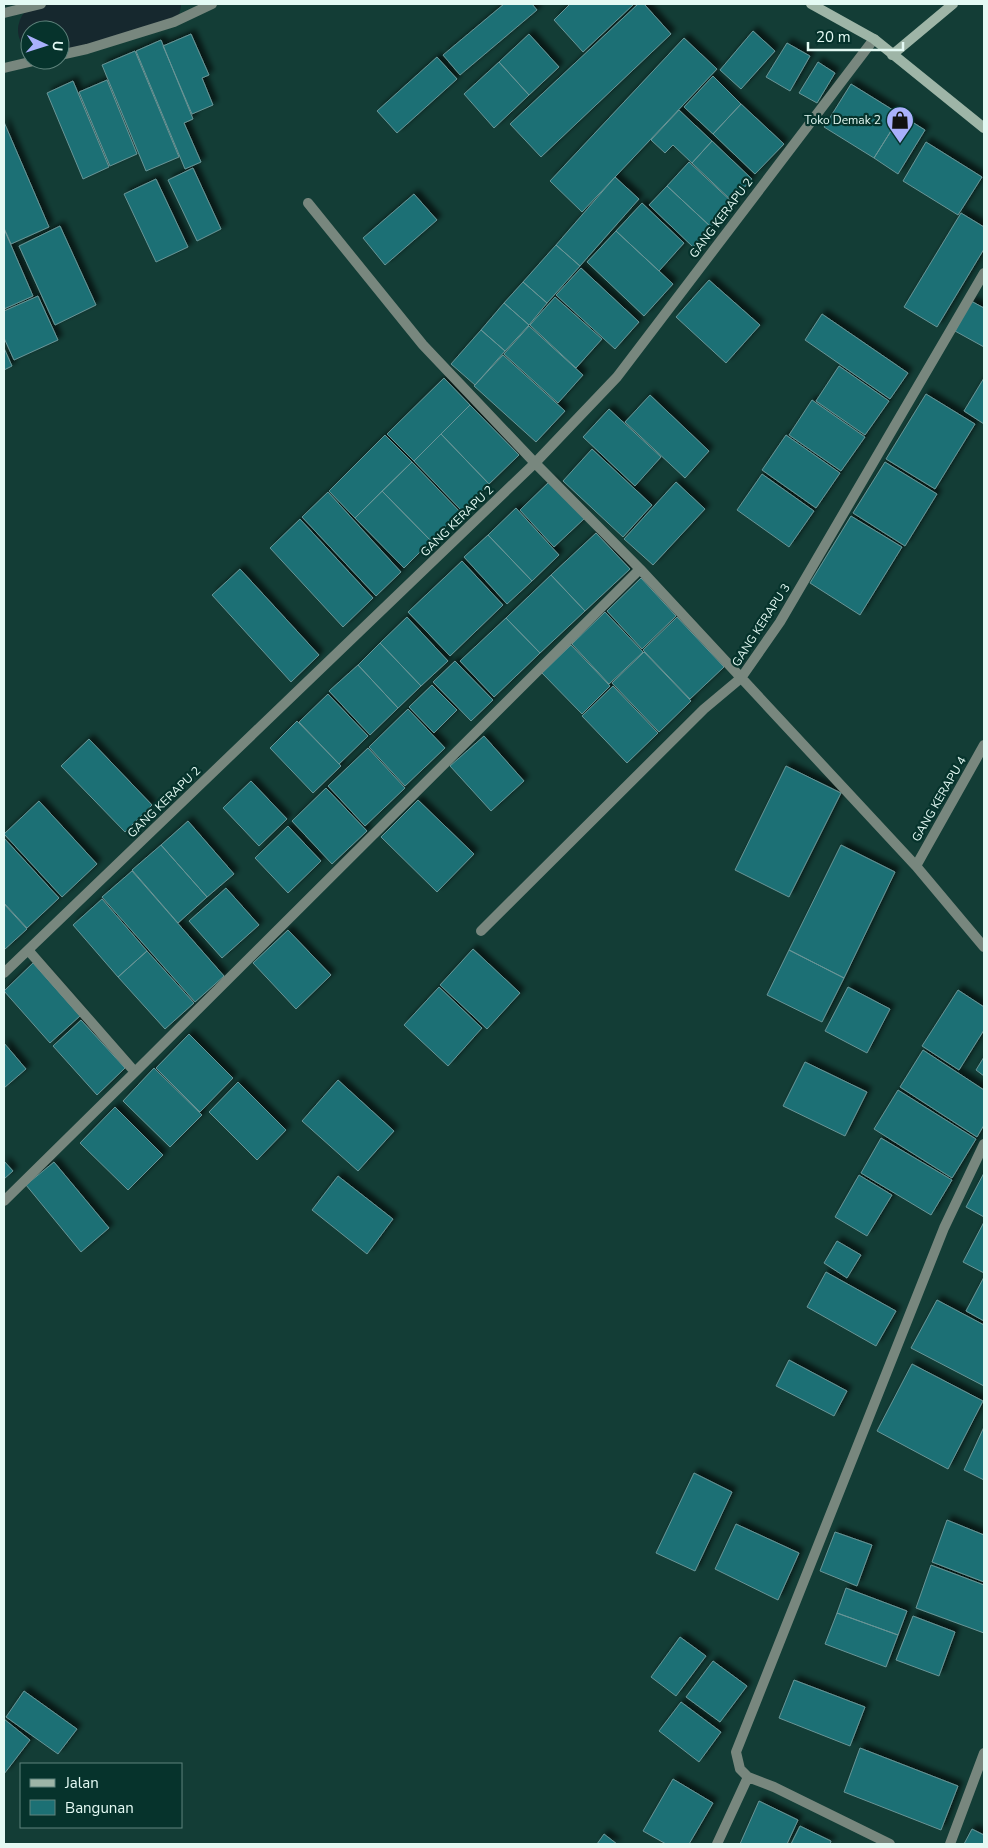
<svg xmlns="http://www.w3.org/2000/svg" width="988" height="1848" font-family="'Nunito Sans',sans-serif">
<defs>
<filter id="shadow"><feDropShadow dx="4.5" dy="-4.5" stdDeviation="2.5" flood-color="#0009"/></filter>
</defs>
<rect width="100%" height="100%" fill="#133d36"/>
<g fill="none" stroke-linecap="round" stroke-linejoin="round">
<path stroke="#16282e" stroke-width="56" d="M46,30l107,-26"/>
</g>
<path fill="#1c7074" stroke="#699597" filter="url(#shadow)" d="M504,4h28l5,6 -77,65 -17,-20z
M570,4h64l-51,48 -29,-32z
M638,4h6l27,30 -130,123 -31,-33z
M753,31l22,20 -34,38 -21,-19z
M191,34l18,41 -7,3 11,27 -21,9 -29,-68z
M529,34l30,33 -30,28 -30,-33z
M684,38l33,31 -135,143 -32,-31z
M161,40l32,79 -9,4 17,39 -16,7 -49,-118z
M787,43l23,13 -20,35 -24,-14z
M135,51l44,106 -33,14 -44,-106z
M437,57l20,22 -60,54 -20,-22z
M499,62l30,33 -35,33 -30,-34z
M818,62l17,11 -18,30 -18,-10z
M713,76l28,28 -28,30 -29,-27z
M107,80l30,74 -27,12 -31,-74z
M73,81l36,86 -26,12 -36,-86z
M851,84l50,31 -27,43 -50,-31z
M741,104l43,40 -29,30 -42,-40z
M679,110l33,31 -20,22 -19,-18 -8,8 -14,-13z
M901,115l24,15 -27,44 -24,-16z
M4,122l45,105 -38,17 -7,-16z
M712,141l40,38 -20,22 -40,-38z
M926,142l56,35 -24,38 -55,-34z
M689,162l44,41 -22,24 -44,-41z
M193,168l28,61 -24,12 -29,-61z
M615,177l24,22 -59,67 -24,-21z
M156,179l32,68 -32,15 -32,-68z
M667,186l44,41 -18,20 -44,-42z
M414,194l23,26 -52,45 -22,-27z
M642,203l42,40 -25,28 -43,-40z
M961,213l23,14v22l-47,78 -33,-20z
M60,226l36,79 -41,20 -36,-79z
M4,229l29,67 -29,13z
M616,231l57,53 -29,32 -57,-54z
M556,245l24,21 -33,37 -24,-21z
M581,268l58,54 -24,27 -59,-54z
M709,280l51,45 -34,38 -50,-46z
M523,282l24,21 -18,22 -25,-22z
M38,296l20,44 -44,20 -10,-22v-27z
M555,297l47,42 -26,29 -46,-43z
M971,301l13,7v39l-29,-16z
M504,303l25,22 -24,26 -24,-21z
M822,314l86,59 -18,26 -85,-59z
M529,326l54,49 -25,28 -54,-49z
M481,330l24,21 -30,34 -24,-21z
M4,348l8,18 -8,4z
M503,355l62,56 -29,31 -62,-56z
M839,366l50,35 -24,34 -49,-34z
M444,378l26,27 -56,56 -27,-27z
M984,378v46l-20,-13z
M926,394l49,30 -40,65 -49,-30z
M650,395l59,56 -24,27 -60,-56z
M812,400l53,37 -24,34 -52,-36z
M470,405l49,50 -30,29 -48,-50z
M609,409l52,48 -26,29 -52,-49z
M441,434l48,50 -27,27 -48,-50z
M385,435l27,27 -57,56 -26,-27z
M786,435l54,38 -24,35 -54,-38z
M592,449l60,56 -29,32 -60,-56z
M412,462l48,50 -29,29 -49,-50z
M885,462l52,32 -32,52 -52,-33z
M762,474l52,37 -25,36 -52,-37z
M550,481l35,37 -31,29 -34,-37z
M676,482l29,27 -52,56 -29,-26z
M382,491l49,50 -27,27 -49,-50z
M328,492l73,80 -25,24 -74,-79z
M516,508l43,47 -27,26 -44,-46z
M851,516l51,31 -42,68 -50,-32z
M300,519l73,79 -30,29 -73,-79z
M596,533l34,36 -45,42 -34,-36z
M488,535l44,46 -25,23 -43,-47z
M462,561l41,44 -53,51 -42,-44z
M240,569l79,86 -28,27 -79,-87z
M551,575l34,36 -45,42 -34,-35z
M641,578l35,38 -34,33 -35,-38z
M605,612l38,40 -34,32 -37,-40z
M407,617l41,44 -27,25 -41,-43z
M677,617l47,50 -34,32 -47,-49z
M506,618l34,35 -46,44 -34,-36z
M380,643l41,43 -23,22 -40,-43z
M571,645l39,41 -28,28 -40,-41z
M644,652l47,49 -32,31 -47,-49z
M455,661l38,39 -22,21 -38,-39z
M358,665l40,43 -28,27 -41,-44z
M432,685l25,25 -23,23 -25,-26z
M613,686l45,47 -31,30 -45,-47z
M328,694l40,42 -29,28 -40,-42z
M408,709l37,39 -40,38 -36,-39z
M297,721l44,45 -28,27 -43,-45z
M484,736l40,45 -33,30 -41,-45z
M89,739l63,66 -27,27 -64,-66z
M368,748l37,40 -40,38 -37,-40z
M786,766l55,27 -52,104 -54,-27z
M251,781l36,38 -28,27 -36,-38z
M326,788l41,43 -35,33 -40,-43z
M418,800l56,54 -37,38 -56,-55z
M39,801l58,63 -35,33 -58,-63z
M188,821l46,53 -27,23 -46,-52z
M288,826l33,35 -33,32 -33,-35z
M4,838l55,60 -32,30 -23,-25z
M161,845l46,52 -29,26 -46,-53z
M841,845l54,27 -51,106 -55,-28z
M132,871l92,105 -29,26 -93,-105z
M226,888l33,37 -37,33 -33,-37z
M102,899l45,52 -29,26 -45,-52z
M4,904l23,25 -23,21z
M288,930l43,45 -35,34 -43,-46z
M473,949l47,44 -33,36 -47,-44z
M789,950l55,28 -22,44 -55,-27z
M147,951l47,52 -29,26 -47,-52z
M33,963l47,53 -30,27 -46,-52z
M439,987l43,41 -34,38 -44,-41z
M848,987l42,22 -23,44 -42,-22z
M958,990l26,17v23l-25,40 -37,-24z
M81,1020l44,48 -28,27 -44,-49z
M189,1034l44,44 -33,34 -44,-44z
M4,1043l22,26 -22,19z
M923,1050l61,40v35l-7,12 -77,-50z
M984,1057v19l-8,-6z
M805,1062l62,30 -22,44 -62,-30z
M154,1068l48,47 -32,32 -47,-46z
M338,1080l56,51 -36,40 -56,-50z
M238,1082l48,48 -29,30 -48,-48z
M898,1090l78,49 -24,39 -78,-49z
M115,1107l48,48 -35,35 -48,-47z
M881,1138l71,42 -21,35 -70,-42z
M4,1161l9,10 -9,8z
M54,1162l55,66 -28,24 -55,-67z
M984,1173v44l-18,-10z
M859,1175l33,20 -25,41 -32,-19z
M338,1176l55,43 -26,35 -55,-44z
M984,1222v51l-21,-11z
M837,1241l24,14 -14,23 -23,-15z
M826,1272l70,39 -20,35 -69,-39z
M984,1277v44l-18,-10z
M937,1300l47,25v61l-73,-38z
M789,1360l58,31 -13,25 -58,-30z
M912,1364l71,37 -35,68 -71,-38z
M984,1427v53l-20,-10z
M694,1473l38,19 -37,79 -39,-18z
M947,1520l37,15v47l-52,-20z
M736,1524l63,29 -21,47 -63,-31z
M835,1532l37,13 -15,41 -37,-15z
M931,1565l53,20v48l-68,-25z
M846,1588l61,23 -9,24 -61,-22z
M837,1613l61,22 -12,32 -61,-23z
M913,1616l42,16 -16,44 -43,-16z
M680,1637l26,19 -30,40 -25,-19z
M713,1661l34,25 -27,36 -34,-25z
M794,1680l71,27 -15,39 -71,-28z
M24,1691l53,38 -19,25 -52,-37z
M681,1702l40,30 -22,30 -40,-31z
M4,1719l26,21 -26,34z
M860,1748l98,38 -17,44 -97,-38z
M673,1779l40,24 -24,41h-23l-23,-13z
M759,1801l39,19 -11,24h-47z
M800,1826l31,15 -1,3h-39z
M972,1829l12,6v9h-20z
M604,1834l13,10h-20z"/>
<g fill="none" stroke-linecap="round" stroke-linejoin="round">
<path stroke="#78877e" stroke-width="10" d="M4,13l37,-9
M60,55l27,-6 87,-27 38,-18
M4,68l34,-8
M308,203l115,142 112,118 105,106 276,297 68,81
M916,866l68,-121
M481,931l223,-222 37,-31 39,-56 204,-349
M4,973l531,-510 82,-86 257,-338
M135,1072l505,-503
M4,1201l131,-129 -107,-122
M717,1844l31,-67
M890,1844l-116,-57 -26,-10 -8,-8 -4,-17 208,-524 40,-84
M950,1844l34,-91"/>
<path stroke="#9eb5a7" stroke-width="10" d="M811,4l63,35 110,89
M892,55l61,-51"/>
</g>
<defs>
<g id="shop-pin" transform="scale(1.4375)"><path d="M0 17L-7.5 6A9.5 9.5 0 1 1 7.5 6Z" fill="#a9b0fc" stroke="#06332c"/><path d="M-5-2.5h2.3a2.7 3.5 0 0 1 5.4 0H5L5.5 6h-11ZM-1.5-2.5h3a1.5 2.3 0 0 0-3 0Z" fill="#111"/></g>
</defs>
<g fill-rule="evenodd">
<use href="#shop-pin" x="900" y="120"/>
</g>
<g text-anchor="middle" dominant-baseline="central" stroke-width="4.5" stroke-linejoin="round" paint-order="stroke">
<g font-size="12" fill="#e4faf4" stroke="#06332c" text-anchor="end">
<text x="881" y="120">Toko Demak 2</text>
</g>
<g font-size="12" fill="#e4faf4" stroke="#06332c">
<text transform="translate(721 218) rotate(-53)">GANG KERAPU 2</text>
<text transform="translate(457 521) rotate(-44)">GANG KERAPU 2</text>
<text transform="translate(761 625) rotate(-57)">GANG KERAPU 3</text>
<text transform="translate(939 799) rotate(-60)">GANG KERAPU 4</text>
<text transform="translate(164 802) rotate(-44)">GANG KERAPU 2</text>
</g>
</g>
<rect width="988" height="1848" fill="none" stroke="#e4faf4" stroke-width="10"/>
<rect x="20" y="1763" width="162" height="65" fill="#06332c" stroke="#5f837c"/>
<rect x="30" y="1779" width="25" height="8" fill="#9eb5a7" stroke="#5f837c"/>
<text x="65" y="1788" font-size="15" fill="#e4faf4">Jalan</text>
<rect x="30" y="1800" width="25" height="15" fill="#1c7074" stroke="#5f837c"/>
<text x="65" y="1813" font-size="15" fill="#e4faf4">Bangunan</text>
<g transform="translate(45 45) rotate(94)"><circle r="24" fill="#06332c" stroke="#5f837c"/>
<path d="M0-4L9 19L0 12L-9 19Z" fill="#a9b0fc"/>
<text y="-8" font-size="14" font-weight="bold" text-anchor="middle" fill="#e4faf4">U</text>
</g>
<path d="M808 42v8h95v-8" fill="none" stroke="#e4faf4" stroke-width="2.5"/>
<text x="816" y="42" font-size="15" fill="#e4faf4" stroke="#06332c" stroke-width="4" paint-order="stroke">20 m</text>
</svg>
